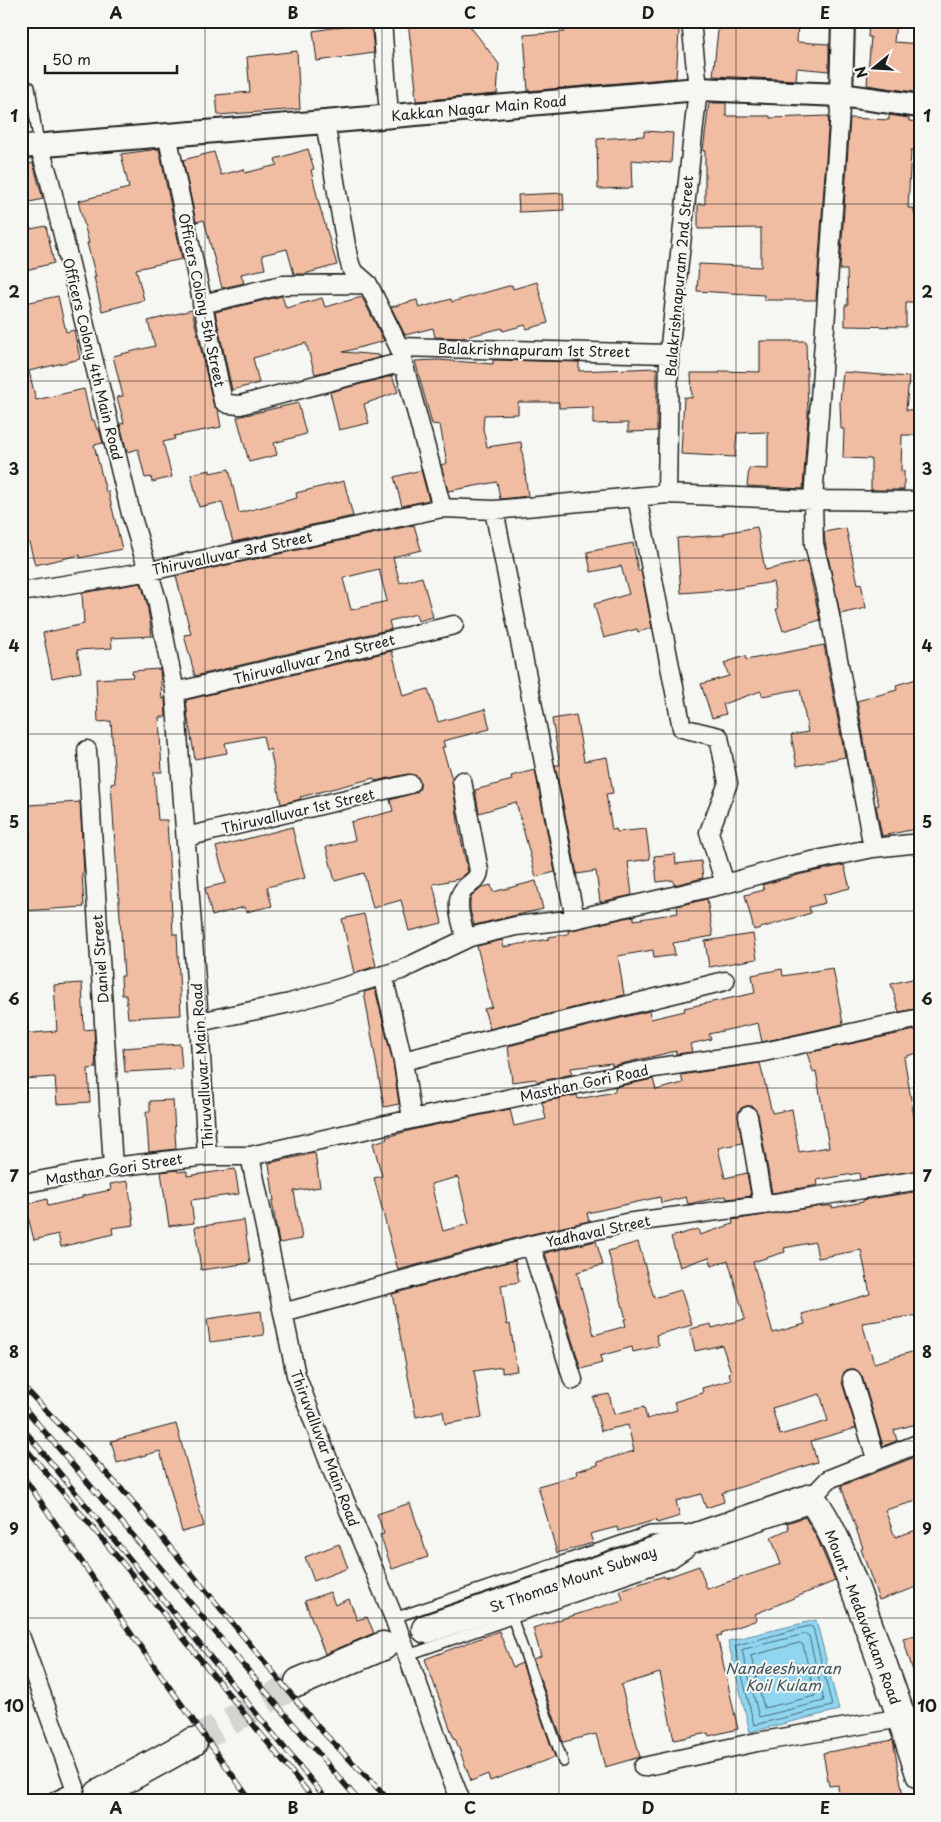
<svg xmlns="http://www.w3.org/2000/svg" width="941" height="1822" font-family="'Playpen Sans',sans-serif">
<rect width="100%" height="100%" fill="#f6f6f2"/>
<filter id="ink" filterUnits="userSpaceOnUse"><feTurbulence type="fractalNoise" baseFrequency=".02" numOctaves="2"/><feDisplacementMap in="SourceGraphic" scale="10" xChannelSelector="R" yChannelSelector="G"/><feConvolveMatrix kernelMatrix="1 2 1 2 8 2 1 2 1" color-interpolation-filters="sRGB"/></filter>
<g filter="url(#ink)">
<path fill="#90d6f1" stroke="#628c9c" d="M816,1620l23,90 -89,22 -22,-91z"/>
<g fill="none" stroke-linecap="round" stroke-linejoin="round">
<path stroke="#4a6671" stroke-width="1" d="M810,1626l3,2 19,78 -78,19 -19,-79z
M806,1634l3,2 15,65 -65,16 -17,-67z
M800,1643l3,2 12,51 -51,12 -13,-52z"/>
</g>
<path fill="#f1bda2" stroke="#1c1c1c" fill-rule="evenodd" d="M421,21h45l33,43 -2,30 -81,7 -1,-13h1l-8,-66z
M594,21h84l1,10 -3,47 -148,13 -4,-56 40,-3 -1,-6z
M719,21h79l-1,21 32,2v27l-32,-3 -1,12 -83,-4z
M869,21h27l-2,21 26,2v49l-53,-8 4,-48h-3z
M371,22l3,31 -57,8 -4,-30z
M297,51l3,58 -82,6 -2,-20 34,-3 -3,-35z
M709,103h17v13h44v2l59,-2 -13,184h-52v-5l-67,-4 2,-27 62,3v-39l-63,1v-25h7v-53h-2z
M889,115l20,3v3l11,1v29l-9,-1 -3,58h6v6h6v88h-14v25l-61,-1v-21h3l-1,-35h-7l10,-152 39,2z
M644,131l29,2 -2,30 -40,-3 1,28 -34,1 -1,-50 47,-3z
M159,149l23,110 -46,10 8,31 -42,11 -8,-34h2l-9,-34h2l-11,-42 51,-13 -8,-34z
M308,149l6,20 -3,1 8,34 18,61 -33,9h-10l-7,-25 -25,6 3,14 -24,5 3,9 -22,5 -18,-68 -8,2 -13,-62 31,-8 7,23 23,-6 1,4 32,-8 -2,-6z
M33,163l10,36 -22,5v-38z
M563,193l1,17 -45,2 -1,-17z
M46,226l8,37 -28,7 -5,-20v-19z
M537,282l11,41 -21,6 -2,-4 -22,6 -1,-3 -40,10 -27,-1 -2,-9 -28,7 -14,-28 26,-7 2,8 32,-9 1,3 60,-17 1,4z
M58,296l8,36 8,-2 6,29 -51,12 7,29 48,-11 7,31h3l3,10 2,-1 4,14 -9,2 12,47 2,-1 14,58 -42,9v-3l-45,10 -6,-23h-3l-5,-21v-217z
M282,296l4,12 36,-10 3,9 37,-10 22,44 -41,11 36,3v1l3,1 -67,17 -9,-31 -53,15 6,25 -27,7 -17,-78z
M192,310l21,93 5,7 3,17 -47,9 1,3 -12,3 9,35 -20,5 -1,-5 -6,1 -7,-29 -11,3 -7,-28 4,-1 -7,-26 6,-1 -10,-40 42,-10 -7,-25z
M760,341h46l2,74 -5,74 -56,-3 2,-18 19,1v-37l-31,1 -2,24 -54,-3 3,-57 8,1 -1,-25h29v-2l40,1z
M438,360l55,4v-4l86,2v9l78,-3v63l-29,1v-9l-35,1v-17l-34,1v-6h-41v12l-34,1 -1,14 4,18 34,-5 7,54 -28,3 -3,-17 -49,9 -7,-26 6,-2 -7,-38 -8,-1 -17,-63z
M843,372l66,5 -3,33h14v25h-18l-1,36h3v19h-33v-31l-28,-1 1,-29h-3l-1,-27z
M392,376l6,16 -34,12 5,19 -30,7 -9,-38z
M298,403l8,31 -32,9 3,12 -28,7 -12,-45z
M229,469l10,44 58,-15 -1,-5 48,-12 9,35 -120,26 -11,-40 -23,5 -8,-33 19,-4v3z
M421,470l8,30 -27,6 -8,-29z
M414,525l7,25 -28,7 7,26 22,-6 11,40 -15,4 -2,-7 -27,7 2,8 -196,47 -11,-41 7,-1 -15,-58zM379,569l8,32 -36,9 -8,-32z
M757,527l8,43 42,-9 13,59 -37,11 -7,-22h2l-5,-27 -41,7 -51,4 -4,-55 47,-3v-2z
M846,528l12,56 3,-1 5,25 -26,6 -15,-72 -1,-10z
M633,543l5,28h3l11,57 -14,4 -1,-3 -33,9 -10,-34 35,-10 -8,-28 -30,6 -4,-20z
M141,583l6,20 5,33 -41,2 1,10 -35,2 4,22 -29,6 -9,-45 41,-9 -2,-31z
M824,645l21,112 -48,9 -6,-31 17,-3 -8,-43 -38,7 -1,-5 -38,13 3,10 -14,4 -11,-34 28,-8 -5,-13 21,-7 1,4z
M392,651l11,45 25,-7 10,33 47,-13 5,20 -47,12 2,6h-3l10,32 7,50 9,43 -9,7 -26,5 9,39 -33,8 -8,-31 -28,8 -9,-35 -29,8 -9,-34 29,-7 -4,-18 42,-11 -3,-11 27,-8 3,-4v-6l-3,-6 -9,-2 -33,7 -1,-3 -74,19 1,2 -20,5 -11,-55 -4,1 -3,-14 -38,7 2,10 -32,6 -7,-40 -2,-19z
M160,669l2,30 3,-1 1,19h-7l3,55h-8l4,48h9l6,114h4l4,81 -53,3 -2,-23h-4l-1,-19h3l-13,-192 4,-1 -4,-62 -13,1 -2,-43 37,-2 -1,-6z
M920,678v150l-38,8 -6,-30 3,-1 -10,-37 -12,-67 40,-11 -1,-5z
M576,715l8,46 23,-4 6,36 -7,1 6,36 4,-1 1,3 29,-3 4,30 -22,3 4,33 -32,7 -4,-31 -19,3 -22,-109h5l-8,-46z
M535,770l20,102 -19,5 -20,-75 -37,11 -4,-23 37,-10 -1,-4z
M80,802l4,71h-2l2,34 -63,4v-74l9,-1 -2,-31z
M292,827l13,51 -38,9 5,19 -26,6 -2,-5 -32,9 -7,-28 21,-5 -10,-36z
M675,854l1,10 25,-3 2,17 -29,7 -1,-5 -16,2 -3,-26z
M844,865l6,23 -27,7 2,8 -16,4 2,6 -57,17 -9,-35 19,-5 -2,-5 40,-11z
M536,881l7,28 -69,16 -4,-15v-10l2,-4 11,-9 8,-2 2,7z
M707,899l6,37 -40,7 2,12 -21,3 -1,-8 -35,6 6,39 -134,34 -6,-20 8,-2 -15,-61 25,-6 2,7 45,-8v-2l19,-3v-3l66,-15v4l44,-7 -1,-7z
M364,914l12,52 -22,7 -12,-54z
M753,934l4,25 -48,8 -4,-26z
M833,968l10,56 -81,18 -4,-19 -49,11 2,5 -21,5 2,8 -16,2v-3l-64,15v-3l-41,5 1,6 -34,8 -3,-3 -23,3 -4,-36 141,-35 2,8 34,-8 -1,-3 71,-15 -3,-18 30,-6 1,7z
M920,977v31l-21,4 -8,-28z
M82,983l2,47 10,-1 2,39 -8,1 2,33 -33,2 -2,-27 -34,2v-45l36,-3 -3,-46z
M375,989l18,74 6,41 -15,3 -20,-115z
M920,1029v23l-16,5 11,66 5,-1v48l-60,9 -1,-6 -42,7 1,5 -46,8 -14,-79 -6,-8h-6l-5,2 -3,5 4,30 -24,5 7,30 22,-5 4,23 -24,3 -1,-3 -38,8 -2,-7 -25,6 -1,-6 -73,16 2,8 -61,14 -130,35 -24,-92 8,-2 -9,-33 14,-4 -1,-2 30,-8 94,-20 4,17 32,-7 -4,-17 35,-7 1,4 37,-7v-5l38,-8 3,11 27,-7 -2,-8 79,-12 12,50 20,-4 7,43 30,-5 -13,-76 -3,1 -6,-19zM458,1177l11,47 -26,7 -12,-47z
M180,1044l2,25 -57,3 -2,-24z
M173,1100l3,49 -27,3 -3,-40h4v-11z
M315,1153l5,34 -26,4 8,48 -23,4 -7,-42h2l-5,-38z
M235,1169l4,25 -48,6 3,23 -25,3 -8,-54 16,-2 1,2 9,-1v5z
M128,1181l6,44 -22,3 1,6 -52,13 -3,-13 -24,6 -9,-35 22,-6 1,7 34,-8v-2l29,-6 -1,-6z
M920,1191v124l-58,8 12,40 41,-12 5,17v55l-26,7 3,11 -14,5 -21,-70 -7,-7h-7l-4,3 -2,10 14,46 -45,13 6,21 -95,31 2,9 -18,6 -5,-14 -25,7 4,15 -23,7 -1,-3 -38,11 -1,-4 -27,7 3,9 -36,10 -19,-67 39,-11 -1,-4 22,-6 -1,-3 37,-11 -6,-26 -27,6 -8,-34 16,-3 5,20 30,-7 3,12 30,-9 -3,-8 29,-9 -1,-5 29,-8 -2,-7 2,-1 -9,-27 -27,6 -5,-22 21,-5 1,4 33,-9 -17,-59 -16,6 -3,-9 -29,10 -9,-30 27,-8 2,6 33,-11 -1,-4 90,-14h10v2l31,-6v-2zM815,1242l3,16 43,-8 9,44 -68,20 3,10 -32,9 -20,-71 32,-10 -1,-4zM820,1394l8,27 -48,14 -8,-27z
M244,1220l6,43 -49,7 -6,-43z
M596,1241l7,24 -26,7 17,63 32,-9 -2,-7h2l-18,-68 30,-9 16,56 27,-8 11,35 -36,10 3,11 -26,6 -1,-5 -32,9 2,7 -21,6 -36,-116z
M515,1260l4,22 -18,3 6,40 3,-1 7,47 -15,2v-6l-28,4 8,47 -37,6 -2,-13 -27,6 -24,-123z
M261,1311l3,24 -54,7 -3,-23z
M176,1424l28,102 -22,6 -22,-81 -43,12 -6,-22z
M920,1455v45l-35,10 10,27 25,-8v57l-41,14 -18,-51 2,-1 -22,-62z
M410,1503l18,54 -36,12 -12,-34 4,-1 -7,-20z
M805,1517l13,23 17,41 -80,33 2,6 -36,13 1,2 -5,1 21,93 -29,7 -1,-3 -34,7 -14,-67 -39,12 19,72 -35,10 -9,-33 -33,8 -30,-83 8,-3 -8,-28 90,-28 -3,-10 44,-14 1,2 34,-12 8,23 74,-25 -10,-27 18,-8 -2,-6z
M339,1544l9,24 -34,13 -9,-24z
M330,1592l5,13 14,-6 8,21 10,-3 7,16 -49,21 -20,-53z
M499,1631l14,36 9,-4 33,94 -65,24 -2,-7 -17,7 -16,-43 -1,1 -29,-80z
M920,1634v47h-4l-13,-43z
M893,1740l11,61h-65l-1,-16 -9,1 -6,-33z"/>
<g fill="none" stroke-linecap="round" stroke-linejoin="round">
<path stroke="#d5d5d2" stroke-width="28" stroke-dasharray="28 14" stroke-linecap="butt" d="M193,1742l106,-60"/>
<g stroke="#1c1c1c" stroke-width="12">
<path id="service" d="M21,87h9l9,58
M512,1617l51,145
M394,1618l256,-87 36,-1
M408,1655l264,-92 18,-12
M45,1801l30,-14 9,14"/>
</g>
<g stroke="#1c1c1c" stroke-width="21">
<path id="minor" d="M382,21l7,95
M841,95l-28,405 1,44 11,45 48,259
M325,122l23,135 4,13 16,14 31,63 43,161
M167,134l56,267 5,3 12,1 163,-43
M39,146l10,32 82,336 26,86 18,92 24,330 8,134
M202,304l80,-19 86,-1
M399,347l270,7
M667,494l2,-140 29,-265 -7,-68
M637,497l45,231 37,9 9,46 -19,49 16,52
M494,510l81,409
M21,592l129,-21 292,-63 52,2 173,-16 146,6 107,1
M175,692l279,-67
M87,750l26,417
M462,781l17,90c-1,11 -12,12 -17,21 -8,12 1,34 4,47
M186,837l224,-53
M383,975l20,86
M199,1022l91,-19 111,-33 69,-33 46,-11 59,-7 150,-35 68,-19 80,-17 47,-5
M748,1116l15,89
M412,1119l-9,-58 322,-80
M250,1156l46,219 36,95 62,148 56,156 11,27
M21,1184l92,-17 94,-11h43l162,-37 242,-51 110,-16 156,-34
M531,1245l42,135
M283,1313l248,-68 95,-22 137,-18 157,-25
M852,1379l24,80
M811,1498l18,-19 91,-36
M21,1638l54,149
M643,1767l114,-25 145,-24"/>
</g>
<g stroke="#1c1c1c" stroke-width="26">
<path id="tertiary" d="M841,95l2,-74
M21,147l304,-25 373,-33 143,6 79,11"/>
</g>
<g stroke="#1c1c1c" stroke-width="31">
<path id="primary" d="M426,1629l385,-131c22,29 34,65 47,99 22,59 43,117 62,177
M299,1682l84,-36
M99,1794l94,-52"/>
</g>
<use href="#service" stroke="#f6f6f2" stroke-width="9"/>
<use href="#minor" stroke="#f6f6f2" stroke-width="18"/>
<use href="#tertiary" stroke="#f6f6f2" stroke-width="22"/>
<use href="#primary" stroke="#f6f6f2" stroke-width="28"/>
<g stroke="#1c1c1c" stroke-width="5.5">
<path id="rail" d="M21,1384l106,111 192,233 71,73
M21,1404l338,397
M21,1426l307,375
M21,1443l104,123 190,235
M21,1473l111,162 119,166"/>
</g>
<use href="#rail" stroke="#f6f6f2" stroke-width="4" stroke-dasharray="11" stroke-linecap="butt"/>
</g>
</g>
<path fill="none" stroke="#1c1c1c" stroke-width="1" stroke-opacity="0.55" d="M205,21v1780M382,21v1780M559,21v1780M736,21v1780M21,204h899M21,381h899M21,558h899M21,734h899M21,911h899M21,1088h899M21,1264h899M21,1441h899M21,1618h899"/>
<g text-anchor="middle" dominant-baseline="central" stroke-width="4" stroke-linejoin="round" paint-order="stroke">
<g font-size="14" fill="#1c1c1c" stroke="#f6f6f2">
<text transform="translate(479 108) rotate(-5)">Kakkan Nagar Main Road</text>
<text transform="translate(679 276) rotate(-85)">Balakrishnapuram 2nd Street</text>
<text transform="translate(202 300) rotate(78)">Officers Colony 5th Street</text>
<text transform="translate(534 350) rotate(1)">Balakrishnapuram 1st Street</text>
<text transform="translate(93 359) rotate(76)">Officers Colony 4th Main Road</text>
<text transform="translate(232 553) rotate(-12)">Thiruvalluvar 3rd Street</text>
<text transform="translate(314 659) rotate(-14)">Thiruvalluvar 2nd Street</text>
<text transform="translate(298 811) rotate(-13)">Thiruvalluvar 1st Street</text>
<text transform="translate(100 959) rotate(-94)">Daniel Street</text>
<text transform="translate(202 1066) rotate(-94)">Thiruvalluvar Main Road</text>
<text transform="translate(584 1083) rotate(-12)">Masthan Gori Road</text>
<text transform="translate(114 1169) rotate(-9)">Masthan Gori Street</text>
<text transform="translate(598 1231) rotate(-12)">Yadhaval Street</text>
<text transform="translate(325 1448) rotate(69)">Thiruvalluvar Main Road</text>
<text transform="translate(573 1579) rotate(-19)">St Thomas Mount Subway</text>
<text transform="translate(863 1617) rotate(69)">Mount - Medavakkam Road</text>
</g>
<g font-size="15" font-style="italic" fill="#3f545c" stroke="#f6f6f2">
<text x="783" y="1667">Nandeeshwaran<tspan x="783" dy="17">Koil Kulam</tspan></text>
</g>
</g>
<rect width="941" height="1822" fill="none" stroke="#f6f6f2" stroke-width="55"/>
<g transform="translate(874 68) rotate(252)" stroke="#f6f6f2" stroke-width="4" paint-order="stroke">
<path d="M0-4L9 19L0 12L-9 19Z" fill="#1c1c1c"/>
<text y="-8" font-size="14" font-weight="bold" text-anchor="middle" fill="#1c1c1c">N</text>
</g>
<path d="M45 65v8h132v-8" fill="none" stroke="#1c1c1c" stroke-width="2.5"/>
<text x="52" y="65" font-size="15" fill="#1c1c1c" stroke="#f6f6f2" stroke-width="4" paint-order="stroke">50 m</text>
<rect x="28" y="28" width="886" height="1766" fill="none" stroke="#1c1c1c" stroke-width="2"/>
<g font-size="16" text-anchor="middle" font-weight="bold" fill="#1c1c1c">
<text x="116" y="19">A</text>
<text x="293" y="19">B</text>
<text x="470" y="19">C</text>
<text x="648" y="19">D</text>
<text x="825" y="19">E</text>
<text x="14" y="122">1</text>
<text x="927" y="122">1</text>
<text x="14" y="298">2</text>
<text x="927" y="298">2</text>
<text x="14" y="475">3</text>
<text x="927" y="475">3</text>
<text x="14" y="652">4</text>
<text x="927" y="652">4</text>
<text x="14" y="828">5</text>
<text x="927" y="828">5</text>
<text x="14" y="1005">6</text>
<text x="927" y="1005">6</text>
<text x="14" y="1182">7</text>
<text x="927" y="1182">7</text>
<text x="14" y="1358">8</text>
<text x="927" y="1358">8</text>
<text x="14" y="1535">9</text>
<text x="927" y="1535">9</text>
<text x="14" y="1712">10</text>
<text x="927" y="1712">10</text>
<text x="116" y="1814">A</text>
<text x="293" y="1814">B</text>
<text x="470" y="1814">C</text>
<text x="648" y="1814">D</text>
<text x="825" y="1814">E</text>
</g>
</svg>
